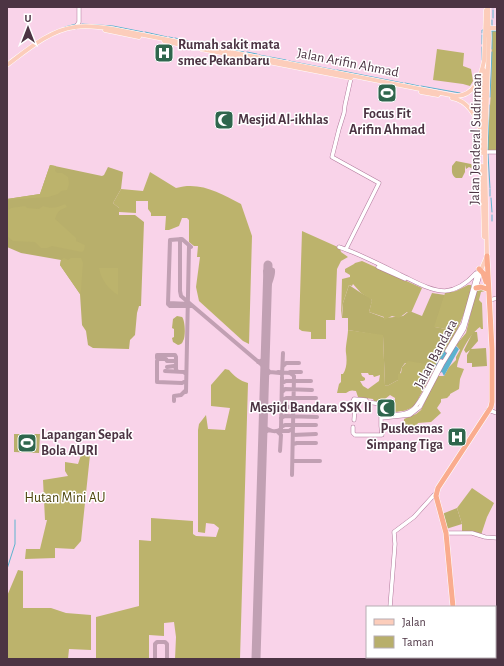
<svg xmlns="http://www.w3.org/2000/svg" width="504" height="666" font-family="'Alegreya Sans',sans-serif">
<rect width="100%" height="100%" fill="#f9d3e9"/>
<path fill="#b8af6b" d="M492,31h5v120h-10l4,-60z
M456,161l15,3 2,5 -4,-2 -3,2 -1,-4v7l-3,6h-6c-5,-3 -4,-7 -4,-12z
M50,165l52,11 2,-1 4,-8 15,5 -2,17 -8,14 6,5v7h16l9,7 -3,84h-2l-2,7 -2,22 -5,5 -1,9 -36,-1 -5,-3 -2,-14 -4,-6 -2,-31 -20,-29 1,-5 -40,-7 -14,-6v-48l33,-5z
M349,285l12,8 10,5 1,3 -3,11 16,6 18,-2 5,-4h4l10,4 10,-23 13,2 -10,32 22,4 -22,35 -6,2 -10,-5h-14l-3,4 -4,13 -11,6 -2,-1 -2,-49 -35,-6v-12h-6l1,-15z
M177,316l5,1c3,3 4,19 1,24 -1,3 -2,3 -5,4l-5,-3 -1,-4 2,-1v-8l-2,-1 1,-9z
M473,332h4l1,9 -7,8 15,-1 1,18 -15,1v-4h-5v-8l3,-5 -4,3 -2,-3z
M14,434h26l-1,19 -25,-1z
M457,508l5,16 -16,5 -4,-15z"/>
<path fill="#bcb36c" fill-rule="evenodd" d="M437,49l27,4 -1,13 8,3 2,12 -3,5 -7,-2 -30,-4z
M50,165l6,1 -1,5 2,2h5l6,4 1,7 -2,6 -6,1 -3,3 -10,3 -41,3v-1l33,-5z
M150,172l26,16c24,-7 44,5 65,16l11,32 -3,108 -6,-3 -44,-40 -3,-14 4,-30h-3l1,-11h-4l-5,-4v-22l-2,-2h-5l-3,8 -10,4h-4l1,-14h-15v-3l-3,-4v-8h-12v12l-17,-1v-4l-6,-5 8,-14 22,2z
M65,204l2,3c-7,3 -9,3 -12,12l21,19v3l9,4 -1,5 -2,2 -30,-6 -5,2h-6l-6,-6 -22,-1 -6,-5v-25l4,-3 14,-2 2,2 12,1 4,-3c7,3 15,2 22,-2z
M302,231l38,17 1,4 7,5 -7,4 -4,8 -2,51h-9v19h-15v-7l-9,-1 -3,-2z
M64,258l4,2 3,-2h10l2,5 -2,27 -1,4 -20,-29 1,-5z
M362,261l60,27 -11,25 -4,-1 -8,6 -7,-2 -8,4v-3l-15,-5 3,-12 -11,-7 -8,-9 -1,2 -3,-1 -6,18 -2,15 1,-39 8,-2v-2l-5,-3v-3l9,-5 1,-1z
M99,268h19v27c-10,-6 -17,-16 -19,-27z
M468,285h3v3l-4,18 -10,25 -23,-4 11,-34 11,-2z
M479,286l6,5 -4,1 -2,8 3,3 1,26h-2l-1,-2c-11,8 -21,27 -23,40l7,2 -4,10 -1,10 -9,5v1l-3,3 -6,1v3l-4,6 4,5 -10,9 -13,1 -4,7h-2l-1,4h-7v-15l12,-5 5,-4 16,-34h7l5,-9 7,-7v-3l4,-7 -4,-5 10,-12 8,-34z
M348,330l35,5 2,50 2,1 11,-6v-6l3,-1 1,-6 6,-6c2,0 16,3 17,3v3l4,1 3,-2h4l-21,39c-7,6 -12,6 -21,7l1,-14 -5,-3 -5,4 -1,2h-10l-1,-2 -15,-2 -2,-6c-4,-1 -6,-1 -10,2h-9l2,-9 2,-2v-8h2c4,-6 4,-14 3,-21 -1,-5 2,-17 2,-23zM361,373h7l1,2h4l1,2 6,-2 -1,6 -11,8 -5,-3 -3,-5h3l2,-1v-2l-3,-2z
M225,369l4,1c5,6 11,11 19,13l-8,276h-65l1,-22 -2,-15 -10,1v13l-15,-1v24h-53v-42l43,-11v-66l12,1v-23l42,3v13l3,2 20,1 3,-9 -5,-4 -8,-1 -1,10 -7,-1v-102l1,-6 7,-9 2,14 17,1 5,-22 -19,-2v-21z
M81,455h9l-9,86 -7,8 -19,-1v10l-30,1 1,-10h14l7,-29h-2l-2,-40 25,-4 -3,-5v-9l13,2z
M472,488l22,15 -7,14 -6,18 -19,-4v-7l-5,-16z
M18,570l5,1v37h28l15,5 25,2v35l-22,-1 -1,10h-61v-63z"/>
<path fill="#5cb3cf" d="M449,344l6,3 1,-1 3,3 -15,27 -2,-4 -3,1 -4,-4v-3z"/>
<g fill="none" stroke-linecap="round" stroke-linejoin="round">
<path stroke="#5cb3cf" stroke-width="1" d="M493,8v-1
M493,18v-8
M82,24l31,2 30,6
M65,27l11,-3
M492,27v-7
M491,31h6
M145,32l22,5
M482,33v-3h2
M169,37l4,1
M175,38l4,1
M182,40l21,4
M206,44l27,6
M482,44v-9
M492,49v-18
M235,50l9,2
M247,52l10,2
M259,55l27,5
M482,60v-13
M289,61l46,9
M337,70l66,13
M405,83l14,3
M421,86l39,7
M490,97l2,-45
M488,150l1,-45
M488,154l2,34
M490,189v7
M491,198l1,14
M492,215v6
M7,569l8,-25v-24"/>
<path stroke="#c1a0b3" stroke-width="4" d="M180,239v52l1,5 81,69 3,5
M267,294c1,-8 7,-17 6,-24l-4,-2 -4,3 2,11
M168,303l22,1
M190,306h-20l-2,-2 2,-64 12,-1 9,8
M158,359h8l1,2h7l2,1
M258,362l7,-3
M283,366l3,-3h13
M167,367l7,-1 2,2
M265,368l5,4 10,1
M165,371l19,1 2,2
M177,371l-1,-1v-13l-1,-2h-18v3l1,1 -1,2v21l25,1 4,-2
M278,372l12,1 4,3 -2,99
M290,372h11
M282,375l1,-22
M265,378l2,-4 3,-2
M282,383l4,-2h25
M186,392l3,-146
M282,392l3,-3 27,1
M174,401v-5l7,-1 4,-4
M282,401l4,-3h30
M282,410l3,-3h32
M281,418l4,-2 32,1
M263,424v2c5,5 13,7 18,3l1,-52
M281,427l4,-2h31
M293,435l23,-1
M263,437l2,-5 4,-2
M293,444l4,-1h19
M280,451l1,-16 -4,-4h12l4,-3
M293,461h27
M155,659v-15l2,-2h8l2,2v15"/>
<path stroke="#c1a0b3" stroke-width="9" d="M256,659l12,-394"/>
<path stroke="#d6b3c8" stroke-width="3.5" stroke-dasharray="3.5 2" stroke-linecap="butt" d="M353,407v-6"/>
<g stroke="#b1789b" stroke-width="4.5">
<path id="secondary" d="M76,27l3,-5v-15
M485,152h12
M339,247c21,7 42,18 62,28 13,6 29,16 44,16 13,-1 23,-9 31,-18
M346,249l33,-66 -47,-26 7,-28 5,-16 1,-8 6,-27
M378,267l27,12
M490,300l7,-2
M447,351l16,-27 12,-43 4,-12
M488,410l9,3
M381,413c9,2 23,3 31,-3 9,-6 23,-38 29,-49
M381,418l29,-3 10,-8 23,-44 21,-34 17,-58
M354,420l1,-13
M353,427v6l2,2h27l-1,-9v-22l-14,-2 -1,-2 -12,-1 -1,2
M446,533h26l13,4 12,1
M390,607l5,-63 -1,-12 20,-15 20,-22 2,-1
M377,659v-2"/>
</g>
<g stroke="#fff" stroke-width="5">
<path id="primary" d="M489,28h8
M105,30l34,7
M164,41l30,7
M201,49l150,29
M484,61l2,-51
M7,65c20,-15 43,-35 68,-38 13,-2 26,0 38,2l343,67c19,0 25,-20 28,-35
M421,92l17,3
M452,98c18,3 26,22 30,38
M482,153l2,-83
M482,166l2,71
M481,270l6,-14 -2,-104 4,-114 -1,-31"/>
</g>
<g stroke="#fff" stroke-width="6">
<path id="highway" d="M479,269l4,4 3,9
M476,288l5,-1 6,2
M453,607l-7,-74 -10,-37 2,-8 53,-81 1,-5v-53l-5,-93
M456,657v2"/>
</g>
<use href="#secondary" stroke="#fff" stroke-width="3.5"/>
<use href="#primary" stroke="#fccdbb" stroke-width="4"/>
<use href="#highway" stroke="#faac8e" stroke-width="5"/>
</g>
<defs>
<g id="hospital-square" transform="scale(1)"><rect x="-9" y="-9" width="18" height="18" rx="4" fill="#2f664d" stroke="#fff"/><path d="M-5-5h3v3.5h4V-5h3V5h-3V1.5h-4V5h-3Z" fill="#fff"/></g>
<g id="stadium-square" transform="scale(1)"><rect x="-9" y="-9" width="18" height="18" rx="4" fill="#2f664d" stroke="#fff"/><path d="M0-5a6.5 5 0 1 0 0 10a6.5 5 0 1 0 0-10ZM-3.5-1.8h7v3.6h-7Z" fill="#fff"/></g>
<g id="mosque-square" transform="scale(1)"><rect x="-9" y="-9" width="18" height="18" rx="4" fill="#2f664d" stroke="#fff"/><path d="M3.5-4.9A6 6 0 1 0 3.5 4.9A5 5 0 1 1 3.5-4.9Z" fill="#fff"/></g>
</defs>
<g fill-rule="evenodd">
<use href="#hospital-square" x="164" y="53"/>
<use href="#stadium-square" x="387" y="93"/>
<use href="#mosque-square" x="224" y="120"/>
<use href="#mosque-square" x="386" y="408"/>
<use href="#hospital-square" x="457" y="437"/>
<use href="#stadium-square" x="27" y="443"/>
</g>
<g text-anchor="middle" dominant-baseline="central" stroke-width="3" stroke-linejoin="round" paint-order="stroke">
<g font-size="14" font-weight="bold" fill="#4c3443" stroke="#fff" text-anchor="start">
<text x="178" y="45">Rumah sakit mata<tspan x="178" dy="16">smec Pekanbaru</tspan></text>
<text x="387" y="114" text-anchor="middle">Focus Fit<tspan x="387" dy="16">Arifin Ahmad</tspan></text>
<text x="238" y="120">Mesjid Al-ikhlas</text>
<text x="372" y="408" text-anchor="end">Mesjid Bandara SSK II</text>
<text x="443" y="429" text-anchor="end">Puskesmas<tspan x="443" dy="16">Simpang Tiga</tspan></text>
<text x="41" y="435">Lapangan Sepak<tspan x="41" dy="16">Bola AURI</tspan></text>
</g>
<g font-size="14" fill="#4c3443" stroke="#fff">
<text transform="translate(348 63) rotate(11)">Jalan Arifin Ahmad</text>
<text transform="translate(476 139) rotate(-89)">Jalan Jenderal Sudirman</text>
<text transform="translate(436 354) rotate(-62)">Jalan Bandara</text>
</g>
<g font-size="14" fill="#4c440b" stroke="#fff">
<text x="65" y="498">Hutan Mini AU</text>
</g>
</g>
<rect width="504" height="666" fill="none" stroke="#4c3443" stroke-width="16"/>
<rect x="366" y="606" width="130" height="52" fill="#ffffff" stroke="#b7aeb4"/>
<rect x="374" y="619" width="20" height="6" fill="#fccdbb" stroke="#b7aeb4"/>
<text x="402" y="626" font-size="12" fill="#4c3443">Jalan</text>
<rect x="374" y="636" width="20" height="12" fill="#b8af6b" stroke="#b7aeb4"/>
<text x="402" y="646" font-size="12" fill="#4c3443">Taman</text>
<g transform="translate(28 28)" stroke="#ffffff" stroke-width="3" paint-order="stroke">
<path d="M0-3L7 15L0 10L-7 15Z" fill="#4c3443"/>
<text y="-6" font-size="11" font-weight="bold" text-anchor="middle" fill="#4c3443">U</text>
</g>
</svg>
